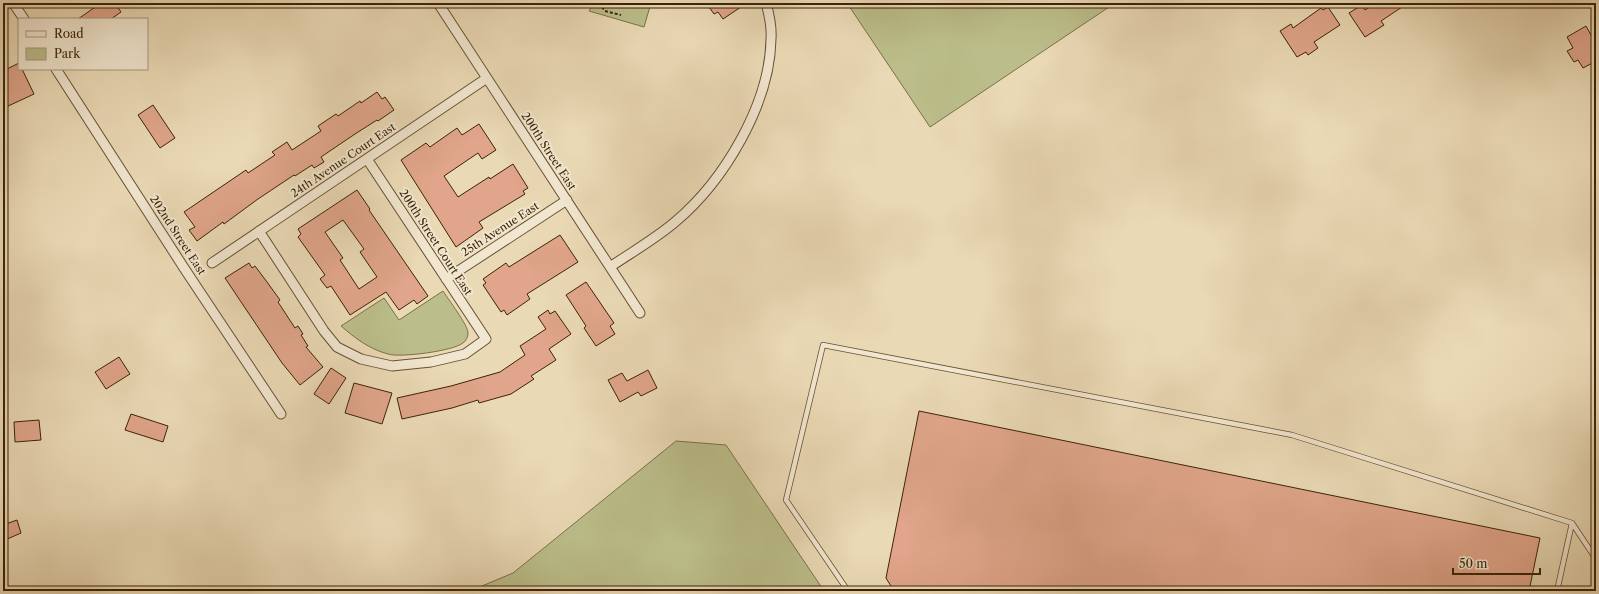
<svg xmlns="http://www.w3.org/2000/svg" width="1599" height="594" font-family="'Libre Caslon Text',serif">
<rect width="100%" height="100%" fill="#ead9b5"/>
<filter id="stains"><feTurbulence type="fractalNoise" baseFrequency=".005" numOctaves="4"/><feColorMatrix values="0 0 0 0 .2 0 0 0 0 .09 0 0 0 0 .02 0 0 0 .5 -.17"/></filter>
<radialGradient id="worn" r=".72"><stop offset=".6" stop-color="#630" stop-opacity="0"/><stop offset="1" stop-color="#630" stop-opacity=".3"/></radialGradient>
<path fill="#bbbe8a" stroke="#7b7049" d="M594,3h57l-7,24 -55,-16z
M847,3h268l-185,124z
M443,291c5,8 25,34 25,42 0,4 -2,8 -5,10 -10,8 -63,15 -75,11 -19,-5 -33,-16 -47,-28l43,-28 15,22z
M676,441l50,4 98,146h-354l43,-18z"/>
<path fill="#e0a58a" stroke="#3b2308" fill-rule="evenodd" d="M101,3h14l6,9 -10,7h-33z
M706,3h41l-24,16 -5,-7 -4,2z
M1375,3h33l-27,18 3,4 -19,12 -16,-24 13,-8 3,5z
M1328,7l12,18 -26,17 4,6 -10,7 -2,-3 -9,5 -17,-26 11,-7 2,4 28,-20 2,2z
M1586,26l10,18v17l-13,7 -5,-8 -4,2 -7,-11 6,-3 -6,-11z
M19,63v6h3l12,25 -28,13 -3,-7v-29z
M377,92l5,7 3,-2 9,13 -16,11 -1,-1 -22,14 -34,23 3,5 -10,6 -2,-3 -17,11 -1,-1 -36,24 -34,25 -1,-2 -26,19 -8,-11 6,-3 -11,-15 62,-42 2,3 27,-18 -3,-3 15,-10 5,8 29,-19 -3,-5 18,-12 2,2 22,-15 1,2z
M153,105l22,33 -15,10 -22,-33z
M479,124l17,26 -14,9 -4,-6 -34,23 14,21 31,-20 1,2 23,-15 15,24 -5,3 2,3 -46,28 4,6 -27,19 -55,-87 25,-17 4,4 27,-19 5,7z
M357,190l13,19 -1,1 59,86 -11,8 -3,-4 -15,10 -13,-18 -36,23 -19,-29 -4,2 -7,-9 5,-4 -27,-38 3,-3 -3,-5zM343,220l21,29 -4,3 17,25 -18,12 -19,-29 3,-2 -18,-26z
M560,235l18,27 -51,32 3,5 -23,16 -3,-5 -3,2 -18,-27 3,-2 -3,-4 23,-16 3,4z
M249,263l3,5 3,-2 12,16 13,18 -2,2 17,26 3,-2 5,8 -2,1 7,11 -2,1 17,20 -23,18 -18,-22 -57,-85z
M586,282l28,41 -4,3 5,8 -19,12 -12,-18 2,-2 -20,-31z
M548,310l2,4 5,-3 16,23 -22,15 7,11 -25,16 3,3 -23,15 -32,9 -1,-3 -26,8 -50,11 -5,-21 54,-12 49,-14 25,-17 -5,-9 26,-17 -8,-12z
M119,357l11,17 -24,15 -11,-17z
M331,368l15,10 -17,26 -15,-10z
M648,370l9,18 -16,8 -3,-4 -18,10 -12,-22 14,-7 5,8z
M354,383l38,10 -10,31 -37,-11z
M919,411l621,127 -11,53h-635l-8,-13z
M131,414l37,12 -5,16 -38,-12z
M39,420l2,20 -26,2 -1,-20z
M17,520l4,13 -16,7 -2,-6v-9z"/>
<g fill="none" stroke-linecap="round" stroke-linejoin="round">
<g stroke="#675033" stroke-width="6">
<path id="lane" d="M848,591l-62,-91 37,-155 469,90 280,88 24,36
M1557,591l15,-68"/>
</g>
<g stroke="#675033" stroke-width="11">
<path id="street" d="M13,3l11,16
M438,3l202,310
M56,69l128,199 97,146
M259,231l65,100 13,16 24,12 31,7 39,-4 34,-8 21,-15 -119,-180
M212,263l275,-185
M610,267c22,-15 45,-28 65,-45 49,-41 95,-118 96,-183 1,-12 -2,-25 -5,-36
M446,279l121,-79"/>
</g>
<path stroke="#3b2308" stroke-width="2" stroke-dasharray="3 2" stroke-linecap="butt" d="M599,3l6,8 16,4"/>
<use href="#lane" stroke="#f1e6cf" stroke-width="4.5"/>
<use href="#street" stroke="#f1e6cf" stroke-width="9"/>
</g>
<g text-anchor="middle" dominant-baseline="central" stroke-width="4" stroke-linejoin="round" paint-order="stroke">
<g font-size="11" fill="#3b2308" stroke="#f1e6cf">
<text transform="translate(549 151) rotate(57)">200th Street East</text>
<text transform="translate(343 160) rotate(-34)">24th Avenue Court East</text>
<text transform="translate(500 229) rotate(-33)">25th Avenue East</text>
<text transform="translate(178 235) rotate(57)">202nd Street East</text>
<text transform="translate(436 242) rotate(57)">200th Street Court East</text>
</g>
</g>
<rect width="1599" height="594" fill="none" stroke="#ead9b5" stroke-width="16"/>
<rect x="4" y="4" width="1591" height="586" fill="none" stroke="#3b2308" stroke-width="2"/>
<rect x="8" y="8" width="1583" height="578" fill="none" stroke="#3b2308"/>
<rect x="18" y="18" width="130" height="52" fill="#f1e6cf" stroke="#a8987f"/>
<rect x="26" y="31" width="20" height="6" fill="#f1e6cf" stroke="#a8987f"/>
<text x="54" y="38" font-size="12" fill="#3b2308">Road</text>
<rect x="26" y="48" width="20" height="12" fill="#bbbe8a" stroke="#a8987f"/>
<text x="54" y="58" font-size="12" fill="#3b2308">Park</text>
<path d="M1453 568v6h87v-6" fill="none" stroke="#3b2308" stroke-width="2"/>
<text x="1459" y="568" font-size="12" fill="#3b2308" stroke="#f1e6cf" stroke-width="3" paint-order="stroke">50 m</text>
<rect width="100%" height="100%" filter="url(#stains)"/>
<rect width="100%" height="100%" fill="url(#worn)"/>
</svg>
